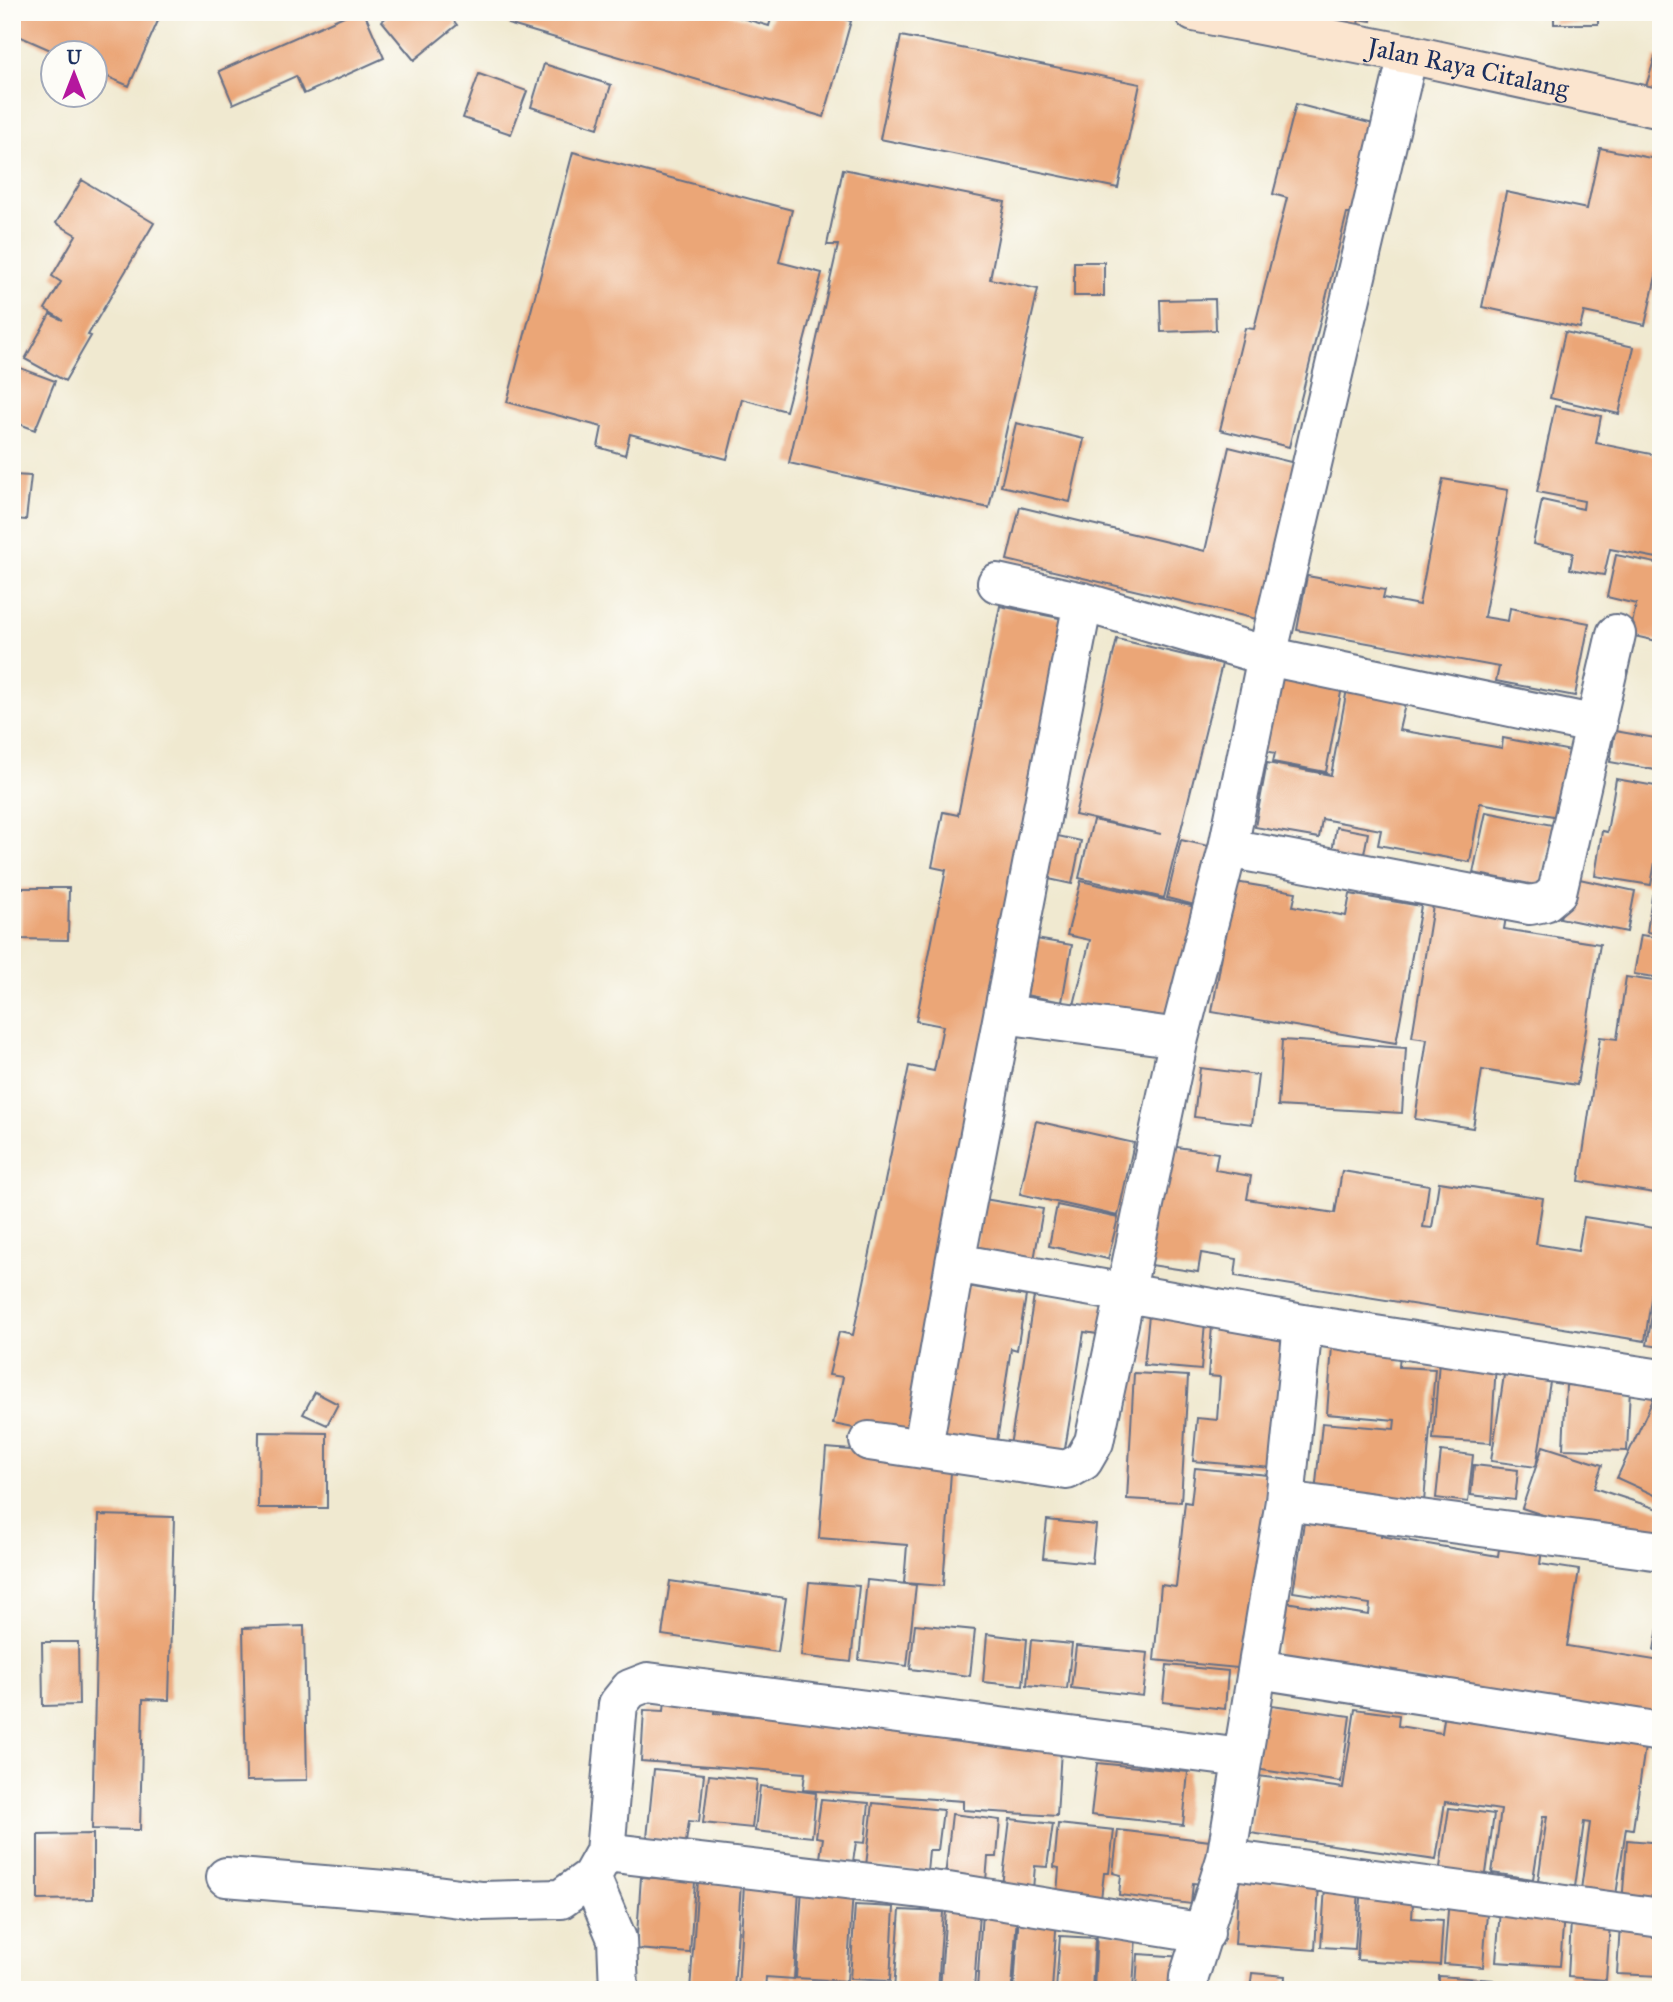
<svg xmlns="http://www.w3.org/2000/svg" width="1673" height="2002" font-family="'IM FELL Great Primer',serif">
<rect width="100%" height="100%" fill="#fdfcf7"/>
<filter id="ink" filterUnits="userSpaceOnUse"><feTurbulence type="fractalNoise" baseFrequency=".0143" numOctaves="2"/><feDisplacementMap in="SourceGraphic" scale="14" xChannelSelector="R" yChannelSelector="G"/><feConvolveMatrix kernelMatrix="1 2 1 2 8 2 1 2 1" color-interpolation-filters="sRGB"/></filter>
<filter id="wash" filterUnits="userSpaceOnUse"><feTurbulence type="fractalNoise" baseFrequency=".00686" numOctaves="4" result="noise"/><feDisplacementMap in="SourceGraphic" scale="28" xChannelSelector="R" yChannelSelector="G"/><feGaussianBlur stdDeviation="1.57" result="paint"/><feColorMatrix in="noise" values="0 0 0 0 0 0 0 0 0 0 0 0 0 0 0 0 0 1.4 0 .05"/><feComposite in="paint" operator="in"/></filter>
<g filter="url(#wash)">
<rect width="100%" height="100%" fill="#f0e9d0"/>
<g id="blocks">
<path fill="#eba677" d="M12,12h150l-33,74 -35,-15v-19h-39l-43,-19z
M353,12h11l20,46 -80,36 -8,-18 -63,28 -14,-33z
M392,12h55l10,13 -43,35 -32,-39z
M512,12h210l47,14 4,-14h47l31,9 -27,96 -316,-93z
M1324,12h48l-1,9 -12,-2 -3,17 -34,-5z
M1554,12h44v12h-44z
M901,36l239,48 -22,104 -238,-49z
M1655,57l6,2v40l-17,-6z
M544,64l67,21 -13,43 -67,-21z
M479,74l48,17 -16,43 -48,-16z
M1296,104l89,23 -23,90 -15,-4 -58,234 -69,-17 25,-102 9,1 33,-131 -14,-4z
M1600,148l61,12v41l-5,23 5,1v29l-16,71 -61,-13 -4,16 -98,-21 24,-115 81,17z
M573,152l219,58 -13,52 43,11 -36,138 -44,-12 -15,60 -97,-25 -5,21 -27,-8 4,-20 -95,-25z
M843,169l162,33 -15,77 48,10 -49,219 -200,-45 49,-218h-11z
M82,180l72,43 -66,112 3,1 -26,45 -40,-22 25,-45 13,6 -18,-11 16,-27 -9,-6 24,-41 -20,-12z
M1074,262h30v34h-30z
M1215,299l1,31 -55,2 -1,-32z
M1565,332l69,15 -15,67 -69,-16z
M15,366l40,15 -20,49 -23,-9v-48z
M1555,406l46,10 -5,27 65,13v82l-4,20 -47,-9 -6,26 -34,-6 3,-16 -40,-9 9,-44 41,9 1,-8 -47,-9z
M1016,423l68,16 -14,63 -69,-16z
M1229,447l74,18 -38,156 -258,-61 13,-53 185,44z
M12,475l19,1 -5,44 -11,-1 -1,13z
M1443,479l65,11 -24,127 24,4 2,-13 79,15 -14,73 -79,-15 3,-14 -202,-37 10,-54 78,14 -2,8 36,7z
M1616,555l45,9v78l-31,-7 6,-31 -29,-7z
M12,559l6,1 -3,114h-3z
M1000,606l69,14 -159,819 -77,-15 10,-47 -14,-2 10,-43 14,3 56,-269 25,5 9,-45 -27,-5 30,-151 -14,-3 11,-55 15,3z
M1117,639l105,25 -58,234 -85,-20 14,-58 68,14 -86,-19z
M1271,674l71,13 -16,85 -53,-10 2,-9 -18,-4z
M1347,689l59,11 -7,30 103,18 1,-10 68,13 -12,66 -79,-14 -10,59 -92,-17 3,-15 -59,-11 -3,19 -64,-11 12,-64 64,12z
M1615,731l46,8v32l-51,-9z
M1616,779l45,8 -8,52 6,1 -8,45 -56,-9 7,-45 5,1z
M1486,812l66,13 -12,61 -67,-13z
M1336,827l32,6 -6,31 -31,-6z
M1044,833l37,8 -9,43 -37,-8z
M1181,840l36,8 -14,59 -36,-9z
M1570,877l65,14 -8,41 -67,-14z
M1081,881l119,27 -29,119 -97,-22 16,-65 -23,-5z
M1235,882l61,10 -3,14 53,10 4,-22 71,12 -25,137 -184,-31z
M21,888h48l-1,52 -47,-1z
M1435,893l73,12 -4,24 96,15 -23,141 -95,-15 -9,58 -58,-9 12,-80 -15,-2z
M1652,896l9,2v36l-14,-2z
M1641,935l20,3v40l-27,-4z
M1024,937l48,8 -10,57 -47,-9z
M1626,977l35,5v212l-82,-13 21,-144 17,2z
M1282,1040l124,8 -4,65 -124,-7z
M1200,1068l58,7 -6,49 -58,-7z
M1036,1121l98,22 -16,73 -98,-22z
M1163,1145l55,8 -3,17 36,6 -4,23 88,14 7,-42 87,14 -6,42 9,1 7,-46 104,16 -7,46 42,7 6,-34 77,12 -16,112 -410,-65 2,-17 -36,-6 -3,19 -54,-8z
M984,1199l59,10 -9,51 -59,-10z
M1057,1205l61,13 -10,41 -59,-13z
M1659,1207h2v17l-4,-1z
M1659,1271h2v76l-14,-2z
M955,1284l71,12 -9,54 -6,-2 -15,100 -66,-10z
M1034,1296l74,11 -4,28 -20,-3 -20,123 -54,-9z
M1150,1305l56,5 -5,60 -57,-5z
M1212,1326l71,5 -11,137 -79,-7 4,-43 20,2 3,-43 -12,-1z
M1332,1346l68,5 -1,16 36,2 -11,133 -109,-8 7,-71 72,6 1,-9 -68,-6z
M1439,1361l57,3 -5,79 -58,-4z
M1134,1373l54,3 -7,126 -54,-3z
M1504,1375l46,7 -14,85 -45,-6z
M1566,1385l64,3 -3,63 -64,-2z
M1657,1391l4,2v105l-44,-20z
M315,1392l23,12 -11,21 -24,-11z
M259,1432l68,1v75h-69z
M1543,1446l59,19 -8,23 67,22v28l-36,4 -103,-34z
M826,1448l126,10 -9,128 -39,-3 3,-38 -88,-7z
M1441,1451l32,4 -5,47 -32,-4z
M1474,1465l44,5 -3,30 -44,-5z
M1195,1468l73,7 -20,194 -94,-9 7,-75 15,2 9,-85 6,1z
M1306,1510l77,12 -2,14 117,20 3,-20 42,7 -3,21 39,6 -12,76 94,15v63l-385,-69 9,-53 84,13 1,-11 -77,-12z
M99,1515l75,2 -5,183 -26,-1 -3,131 -48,-1z
M1047,1520l49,5 -4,38 -49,-5z
M867,1580l49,5 -9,81 -48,-6z
M670,1581l116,17 -8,54 -116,-17z
M809,1582l50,4 -8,76 -50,-6z
M1659,1623h2v28l-7,-1z
M915,1624l60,6 -5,46 -60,-7z
M304,1626l3,154 -61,1 -3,-153z
M987,1634l40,5 -4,47 -40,-4z
M1031,1640l41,4 -5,45 -40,-4z
M42,1642h36l1,63 -36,1z
M1076,1646l72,7 -5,43 -72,-8z
M1167,1665l61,6 -3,38 -62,-7z
M665,1699l50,4 -1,10 39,3 1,-6 215,23 -1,10 93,6 -4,67 -94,-6v-9l-160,-11 2,-17 -164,-12 3,-51 20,1z
M1265,1704l85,12 -9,66 -86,-13z
M1446,1705l201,28 -14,96 -7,-1 -11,74 -35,-5 10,-74 -6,-1 -9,65 -37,-6 9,-65h-4l-10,63 -41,-6 9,-63 -56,-8 -9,58 -186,-27 8,-57 85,12 12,-79 44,6 -1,11 44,7z
M1097,1763l91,9 -5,53 -92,-10z
M654,1769l50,5 -5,48 -10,-1 -3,21 -39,-4z
M709,1775l48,5 -5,48 -49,-5z
M760,1786l56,7 -4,44 -57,-6z
M821,1799l48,4 -4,40 -9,-1 -3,20 -33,-4 3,-20 -7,-1z
M873,1803l70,7 -5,40h-9l-2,22 -61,-6z
M12,1808l8,36 -8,2z
M1449,1808l45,6 -9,67 -46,-7z
M952,1814l48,6 -3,37h-9l-2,24 -41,-4z
M1010,1819l43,5 -6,43 -12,-1 -2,23 -31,-3z
M1058,1824l56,6 -5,43h-5l-3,26 -44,-5 2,-26 -5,-1z
M1118,1830l100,12 -4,43 -21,-2 -2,21 -72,-9 2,-20 -8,-2z
M93,1834v65l-55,1v-65z
M1627,1840l34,3v64l-39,-3z
M641,1877l54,4 -5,72 -54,-4z
M1239,1879l80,5 -4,66 -80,-6z
M698,1881l43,2 -7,107h-44z
M1362,1883l52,4 -2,31 31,2 -3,45 -83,-5z
M744,1884l55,4 -5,91 -28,-2 -1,13h-27z
M1325,1887l34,3 -4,59 -34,-2z
M802,1888l51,3 -6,90 -51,-3z
M1449,1897l39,3 -5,67 -39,-3z
M855,1905l39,2 -4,74 -40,-2z
M1500,1909l64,5 -4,52 -64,-4z
M900,1910l43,2 -5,78h-44z
M946,1910l33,2 -5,78h-34z
M982,1912l35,2 -5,76h-35z
M1019,1913l38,2 -5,75h-38z
M1571,1921l39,3 -4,56 -38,-3z
M1620,1924l41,2v50l-44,-2z
M1097,1933l39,2 -3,55h-39z
M1060,1936l35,2 -3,52h-36z
M1138,1954l46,3 -2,33h-46z
M1252,1973l33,3 -1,14h-34z
M1439,1976l54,4 -1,10h-53z"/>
</g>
</g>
<g filter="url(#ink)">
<use href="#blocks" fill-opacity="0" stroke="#667086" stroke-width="2"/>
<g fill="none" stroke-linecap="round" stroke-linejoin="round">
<g stroke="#667086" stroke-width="42">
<path id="street" d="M997,583l86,19 184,54 330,69
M1228,848l302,57 15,-3 12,-10 59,-258
M1004,1014l175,24
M955,1263l348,61 358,55
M869,1441l198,29 16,-9 11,-19 85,-404 49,-190 39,-192 141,-602
M923,1447l32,-184 128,-661
M1285,1501l376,50
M1258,1669l403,63
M1226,1859l435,59
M226,1877l195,16 61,8 79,-2 30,-22 14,-25
M591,1877l26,62 2,51
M1205,1933l-257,-41 -343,-40 13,-148 12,-15 18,-7 594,76
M1188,1990l1,-13 37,-118 59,-358 18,-177"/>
</g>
<g stroke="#667086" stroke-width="42">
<g id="secondary">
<path id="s1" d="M1194,12l214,42 253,55"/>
</g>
</g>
<use href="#street" stroke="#fff" stroke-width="38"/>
<use href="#secondary" stroke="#fbe5cf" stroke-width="38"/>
</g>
</g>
<g text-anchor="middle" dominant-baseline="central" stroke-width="6" stroke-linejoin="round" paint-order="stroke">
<g font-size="26" fill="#1b2f5e" stroke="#fdfcf7">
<text stroke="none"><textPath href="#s1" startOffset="280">Jalan Raya Citalang</textPath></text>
</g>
</g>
<rect width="1673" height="2002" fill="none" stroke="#fdfcf7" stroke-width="42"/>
<g transform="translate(74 74)"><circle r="33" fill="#fdfcf7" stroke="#a3aaba" stroke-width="2"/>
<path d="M0-5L12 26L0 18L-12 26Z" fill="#b5179e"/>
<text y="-10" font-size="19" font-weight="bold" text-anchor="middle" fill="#1b2f5e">U</text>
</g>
</svg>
